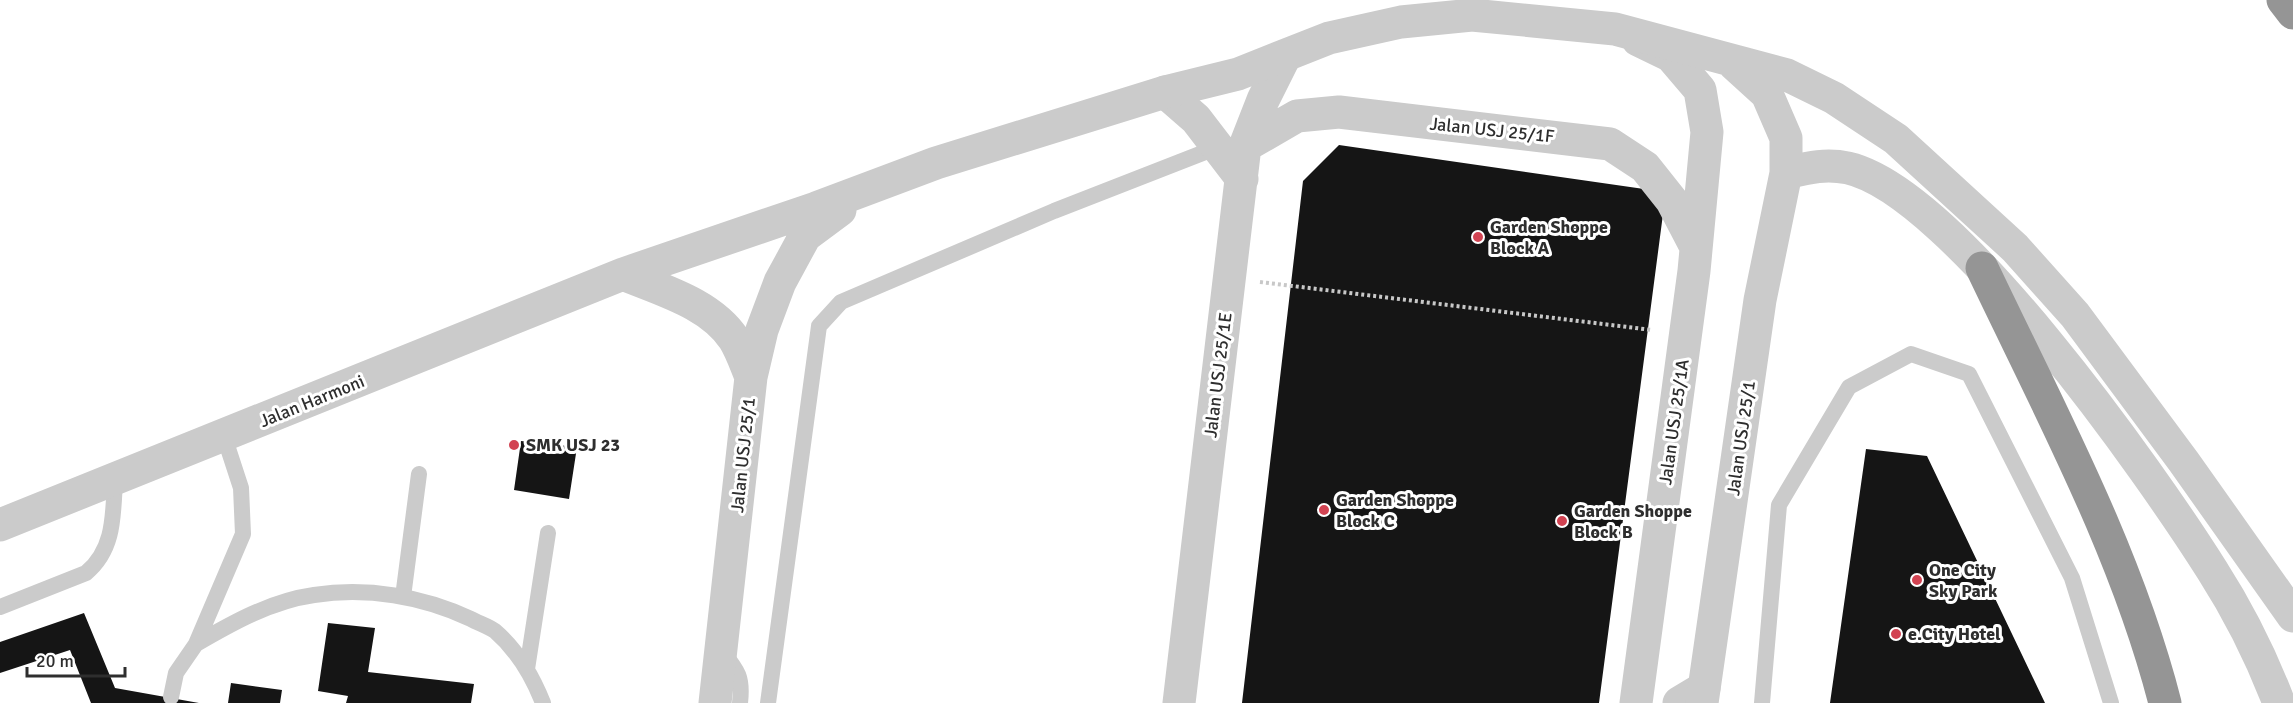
<svg xmlns="http://www.w3.org/2000/svg" width="2293" height="703" font-family="Signika,sans-serif">
<rect width="100%" height="100%" fill="#fff"/>
<path fill="#151515" d="M1339,145l305,44 19,25 -64,489h-357l61,-522z
M521,441l56,6 -8,52 -55,-9z
M1866,449l61,7 118,247h-215z
M84,613l31,75 84,15h-108l-21,-53 -70,23v-31z
M328,623l47,5 -7,44 106,12 -3,19h-125l2,-7 -30,-5z
M231,683l51,7 -2,13h-52z"/>
<g fill="none" stroke-linecap="round" stroke-linejoin="round">
<path stroke="#c8c8c8" stroke-width="4" stroke-dasharray="3 3" stroke-linecap="butt" d="M1260,282l392,48"/>
<path stroke="#cbcbcb" stroke-width="16" d="M403,597l16,-123
M0,607l86,-34c29,-24 27,-59 29,-94
M196,644c36,-21 75,-43 118,-49 53,-8 108,1 157,24 7,4 17,7 24,12 23,20 37,44 48,72
M722,651c16,20 21,26 18,52
M527,669l21,-136
M171,697l5,-24 20,-29 47,-110 -2,-46 -17,-52
M768,703l51,-377 22,-24 213,-91 164,-64
M1762,703l17,-198 70,-118 62,-33 58,20 103,204 39,125"/>
<path stroke="#cbcbcb" stroke-width="33" d="M1165,92l31,27 46,60
M1245,146l52,-30 42,-4 271,32 35,23 27,34 24,46
M1179,703l66,-557 18,-46 22,-44
M1636,703l58,-432 13,-139 -7,-42 -29,-34 -33,-16
M1679,703l25,-15"/>
<path stroke="#cbcbcb" stroke-width="33" d="M1786,173c21,-5 39,-10 62,-5 106,24 304,307 364,402 27,42 49,86 67,133
M623,274c38,16 87,29 111,65 7,11 12,26 17,38l-36,326
M751,377l11,-47 18,-48 25,-46 35,-26
M0,525l623,-251 193,-66 120,-45 229,-71 73,-18 91,-36 72,-16 71,-7 143,14 172,46 47,23 62,41 119,109 60,67 109,147 109,154
M1702,703l58,-403 26,-127v-35l-19,-44 -33,-30"/>
<path stroke="#959595" stroke-width="33" d="M2283,0l10,13
M1982,268c67,141 144,283 183,435"/>
</g>
<g fill="#d24352" stroke="#fff" stroke-width="2">
<circle cx="1478" cy="237" r="6"/>
<circle cx="514" cy="445" r="6"/>
<circle cx="1324" cy="510" r="6"/>
<circle cx="1562" cy="521" r="6"/>
<circle cx="1917" cy="580" r="6"/>
<circle cx="1896" cy="634" r="6"/>
</g>
<g text-anchor="middle" dominant-baseline="central" stroke-width="6" stroke-linejoin="round" paint-order="stroke">
<g font-size="18" fill="#2e2e2e" stroke="#fff">
<text transform="translate(1492 130) rotate(6)">Jalan USJ 25/1F</text>
<text transform="translate(1218 375) rotate(-83)">Jalan USJ 25/1E</text>
<text transform="translate(312 401) rotate(-22)">Jalan Harmoni</text>
<text transform="translate(1674 422) rotate(-82)">Jalan USJ 25/1A</text>
<text transform="translate(1741 438) rotate(-82)">Jalan USJ 25/1</text>
<text transform="translate(743 455) rotate(-84)">Jalan USJ 25/1</text>
</g>
<g font-size="18" font-weight="bold" fill="#2e2e2e" stroke="#fff" text-anchor="start">
<text x="1490" y="227">Garden Shoppe<tspan x="1490" dy="21">Block A</tspan></text>
<text x="526" y="445">SMK USJ 23</text>
<text x="1336" y="500">Garden Shoppe<tspan x="1336" dy="21">Block C</tspan></text>
<text x="1574" y="511">Garden Shoppe<tspan x="1574" dy="21">Block B</tspan></text>
<text x="1929" y="570">One City<tspan x="1929" dy="21">Sky Park</tspan></text>
<text x="1908" y="634">e.City Hotel</text>
</g>
</g>
<path d="M27 667v9h98v-9" fill="none" stroke="#2e2e2e" stroke-width="3"/>
<text x="36" y="667" font-size="18" fill="#2e2e2e" stroke="#ffffff" stroke-width="4.5" paint-order="stroke">20 m</text>
</svg>
